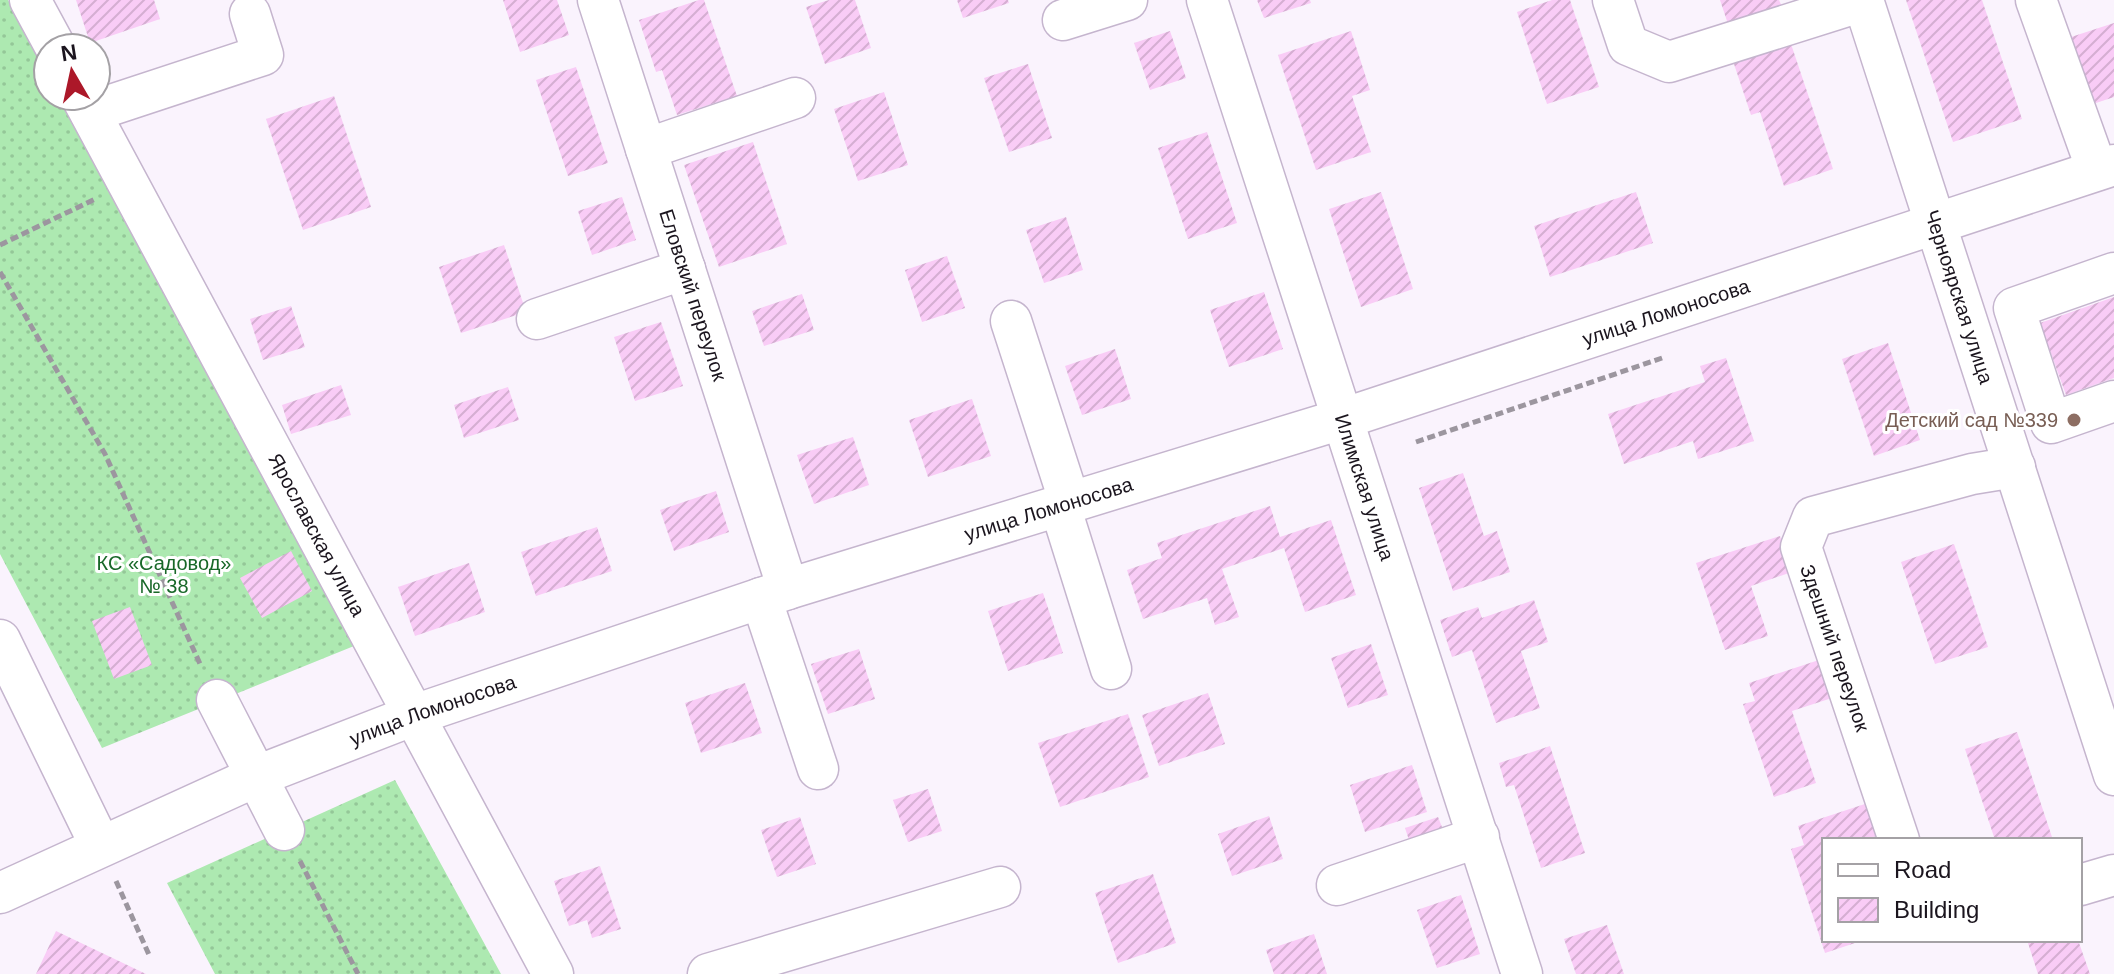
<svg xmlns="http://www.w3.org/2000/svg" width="2114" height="974" font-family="Arial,sans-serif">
<defs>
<pattern id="garden-dots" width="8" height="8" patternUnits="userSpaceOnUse" patternTransform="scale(2)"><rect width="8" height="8" fill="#ade9b1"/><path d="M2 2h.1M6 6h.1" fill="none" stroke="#94c798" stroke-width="1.8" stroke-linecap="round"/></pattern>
<pattern id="building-hatch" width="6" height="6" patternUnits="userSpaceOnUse" patternTransform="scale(2)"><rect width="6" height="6" fill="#f9ccf6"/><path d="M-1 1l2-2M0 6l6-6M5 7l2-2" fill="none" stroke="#d5aed2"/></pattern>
</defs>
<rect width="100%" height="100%" fill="#faf3fd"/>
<path fill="url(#garden-dots)" d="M0,0h8l40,75v21h11l295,550 -252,102 -102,-194z
M395,780l106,194h-286l-48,-91z"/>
<path fill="url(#building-hatch)" d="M76,0h78l6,19 -70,24z
M503,0h54l12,35 -49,17z
M699,0h5l33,96 -60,19 -15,-45 -6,2 -17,-52z
M829,0h26l16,48 -46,16 -19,-57z
M957,0h51l1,3 -46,15z
M1257,0h53l1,3 -47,15z
M1552,0h18l29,87 -52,17 -30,-92z
M1720,0h59l4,9 -54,18z
M1906,0h76l40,119 -69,23z
M2114,23v74l-24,8 -22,-67z
M1170,31l16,47 -36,12 -16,-47z
M1351,31l19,59 -18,6 19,56 -55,18 -38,-115z
M1789,38l44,131 -49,17 -24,-74 -9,3 -19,-57z
M1028,64l24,74 -43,14 -25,-74z
M576,67l32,96 -40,13 -32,-96z
M884,92l24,73 -50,16 -24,-72z
M334,96l37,111 -68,23 -37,-111z
M1207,132l30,91 -49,16 -30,-91z
M753,142l34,102 -68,23 -35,-102z
M1381,192l32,97 -52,18 -32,-98z
M1636,192l17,51 -103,34 -16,-51z
M622,197l14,43 -44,15 -14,-44z
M1066,217l17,53 -39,13 -18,-53z
M504,245l22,67 -65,21 -22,-66z
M947,256l18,52 -43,14 -17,-52z
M1264,292l19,57 -54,18 -19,-57z
M802,294l12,36 -50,16 -12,-35z
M2114,297v81l-48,17 -26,-72z
M291,306l14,41 -42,13 -13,-41z
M661,322l22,64 -48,15 -21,-64z
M1888,343l32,97 -46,16 -32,-97z
M1115,349l16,50 -49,16 -17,-49z
M1726,358l28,83 -56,18 -5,-18 -69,23 -16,-50 97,-32 -5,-16z
M341,385l10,30 -60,19 -9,-29z
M508,387l11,33 -55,18 -10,-33z
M972,399l19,57 -63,21 -19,-57z
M853,437l16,48 -55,19 -17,-49z
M1463,473l21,63 13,-5 13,41 -57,19 -34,-103z
M716,491l13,41 -55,19 -14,-41z
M1270,506l10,31 51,-17 25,75 -51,17 -21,-64 -62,21 17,48 -24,8 -8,-27 -64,21 -16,-49 35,-12 -5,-15z
M597,527l15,44 -76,25 -15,-44z
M1780,536l12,36 -41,14 17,50 -43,14 -29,-87z
M1954,544l34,103 -53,17 -34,-102z
M291,551l21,40 -50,27 -22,-40z
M469,563l16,49 -70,24 -17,-49z
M1043,593l20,60 -55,18 -20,-60z
M1534,600l14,42 -27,9 19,57 -44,15 -24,-73 -20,7 -12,-37 38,-13 4,11z
M130,607l22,58 -38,14 -22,-58z
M1371,644l17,51 -40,13 -17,-50z
M859,649l16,50 -47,15 -17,-50z
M1822,659l13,38 -43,14 24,72 -42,14 -31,-93 12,-3 -6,-18z
M745,683l17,50 -61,20 -16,-50z
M1208,693l17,51 -66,22 -17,-51z
M1128,714l21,63 -89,30 -22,-64z
M2017,732l36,108h-58l-30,-91z
M1550,746l35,107 -44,15 -27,-83 -8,2 -7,-24z
M1412,765l15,47 -62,20 -15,-47z
M928,789l14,42 -34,11 -15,-42z
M1871,802l11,32 -18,6h-40v100l37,1 -36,12 -34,-104 13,-4 -6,-19z
M1269,816l14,43 -51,17 -14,-42z
M800,817l16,47 -39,13 -16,-47z
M1438,817l6,15 -34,11 -5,-15z
M600,866l21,63 -29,9 -5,-18 -18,6 -15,-45z
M1153,874l23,69 -58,20 -23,-70z
M1461,895l19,59 -43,14 -20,-58z
M1607,925l17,49h-48l-12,-35z
M56,931l90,43h-110z
M1314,934l13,40h-53l-8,-24z
M2027,940h51l12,34h-52z"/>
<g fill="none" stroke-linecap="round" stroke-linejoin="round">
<g stroke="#c5b5ce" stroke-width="43">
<g id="minor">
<path d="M30,0l26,48"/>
<path id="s1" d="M598,0l190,589"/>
<path id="s2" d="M1207,0l315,974"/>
<path d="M1613,0l15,45 41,17 194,-61"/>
<path id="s3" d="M1863,0l251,775"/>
<path d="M2036,0l61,170"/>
<path d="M1063,20l64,-20"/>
<path id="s4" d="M81,96l472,878"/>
<path d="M90,112l173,-57 -13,-41"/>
<path d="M646,149l149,-51"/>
<path d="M2114,273l-100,35 37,115 63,-22"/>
<path d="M537,319l148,-50"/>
<path d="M1011,321l59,182"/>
<path d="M1060,506l51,163"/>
<path d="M761,598l57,171"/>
<path d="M0,640l100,205"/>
<path d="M217,700l67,130"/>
<path d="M1899,840l-98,-293 12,-30 159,-43 43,-7"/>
<path d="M1337,885l142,-48"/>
<path d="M2080,885l34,-10"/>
<path id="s5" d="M0,893l257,-117 157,-61 374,-126 557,-171 769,-253"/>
<path d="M708,974l292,-87"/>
</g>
</g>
<path stroke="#9c969f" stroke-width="5" stroke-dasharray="8 4" stroke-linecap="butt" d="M0,245l95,-46
M0,272l105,182 96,212
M1416,442l249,-85
M300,861l58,113
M116,881l34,76"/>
<use href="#minor" stroke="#fff" stroke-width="40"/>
</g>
<circle fill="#8d6e63" stroke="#fff" stroke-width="3" cx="2074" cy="420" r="8"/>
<g text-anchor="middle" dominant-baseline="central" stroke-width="6" stroke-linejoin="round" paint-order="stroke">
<g font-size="20" fill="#1b151e" stroke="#fff">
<text stroke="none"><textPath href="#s1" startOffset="310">Еловский переулок</textPath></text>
<text stroke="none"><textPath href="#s3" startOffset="312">Черноярская улица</textPath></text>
<text stroke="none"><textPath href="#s5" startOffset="1766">улица Ломоносова</textPath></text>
<text stroke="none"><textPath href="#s2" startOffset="512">Илимская улица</textPath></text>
<text stroke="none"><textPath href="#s5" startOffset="1118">улица Ломоносова</textPath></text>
<text stroke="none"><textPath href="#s4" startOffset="498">Ярославская улица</textPath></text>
<text transform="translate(1835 648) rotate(71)">Здешний переулок</text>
<text stroke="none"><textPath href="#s5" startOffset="470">улица Ломоносова</textPath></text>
</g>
<g font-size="20" fill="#785e54" stroke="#fff" text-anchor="end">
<text x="2058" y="420">Детский сад №339</text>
</g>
<g font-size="20" fill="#186828" stroke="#fff">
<text x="164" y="563">КС «Садовод»<tspan x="164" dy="23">№ 38</tspan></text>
</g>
</g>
<rect x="1822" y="838" width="260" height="104" fill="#ffffff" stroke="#a4a1a5" stroke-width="2"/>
<rect x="1838" y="864" width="40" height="12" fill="#ffffff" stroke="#a4a1a5" stroke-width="2"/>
<text x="1894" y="878" font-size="24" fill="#1b151e">Road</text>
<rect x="1838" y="898" width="40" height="24" fill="url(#building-hatch)" stroke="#a4a1a5" stroke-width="2"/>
<text x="1894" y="918" font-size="24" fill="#1b151e">Building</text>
<g transform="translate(72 72) rotate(351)"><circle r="38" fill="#ffffff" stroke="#a4a1a5" stroke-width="2"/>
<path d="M0-6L14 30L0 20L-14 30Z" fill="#ac1829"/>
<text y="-12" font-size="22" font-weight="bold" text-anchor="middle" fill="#1b151e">N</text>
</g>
</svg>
